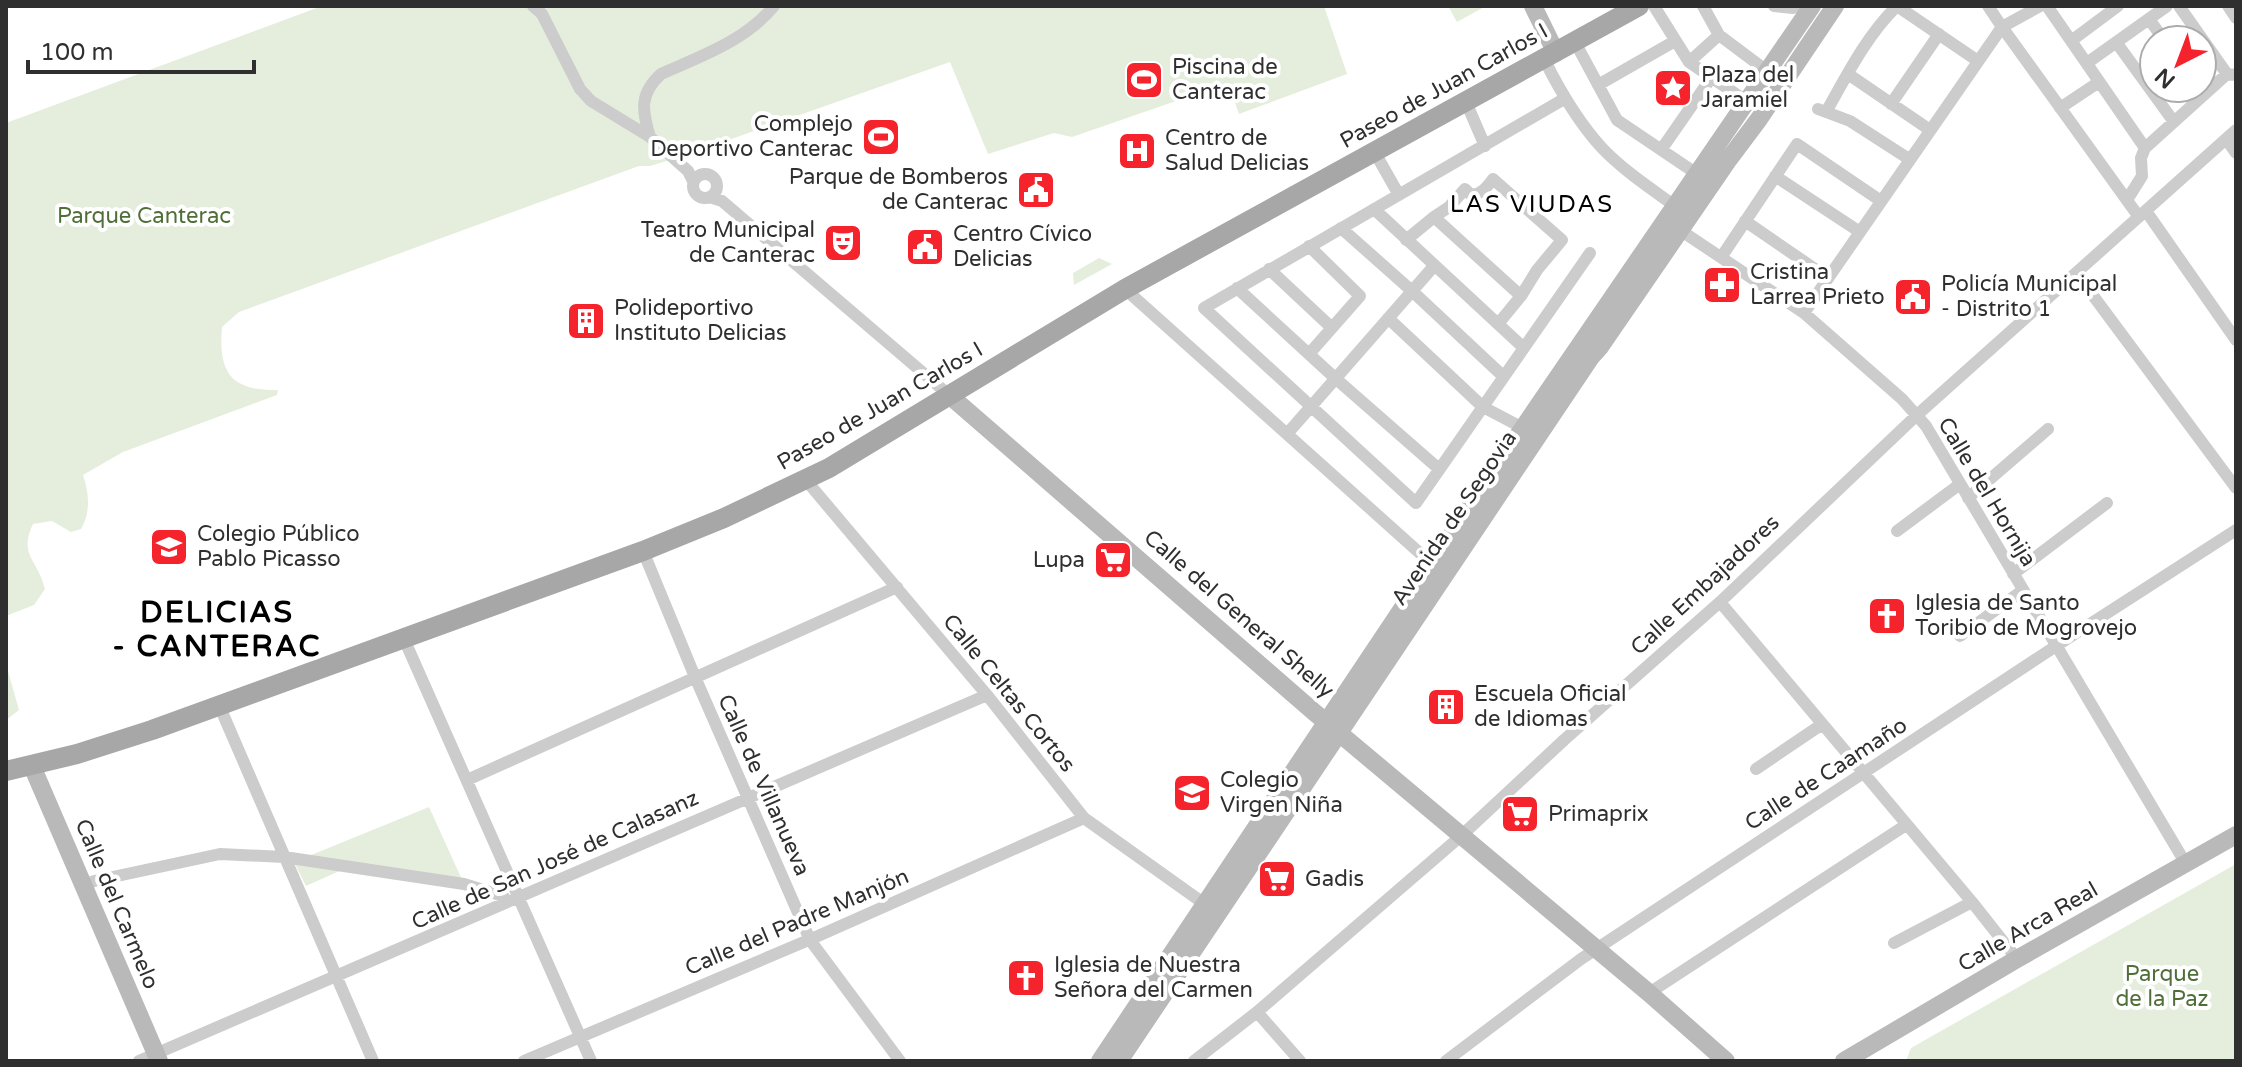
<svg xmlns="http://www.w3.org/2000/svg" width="2242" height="1067" font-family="'Varela Round',sans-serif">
<rect width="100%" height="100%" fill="#fff"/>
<path fill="#e5eedc" d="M322,6h1002l23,68 -108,40 -10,-28 -53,15 -104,36 -18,-4 -66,21 -38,-92 -264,93 -36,11h-11l-400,146 -17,15c-4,46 9,64 56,63l-1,5 -154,57 -40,23c6,18 8,37 -2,54l-10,3 -19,-11 -19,3c-15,31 5,36 12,65l-11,16 -28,11v-493z
M1448,6h38l-29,16z
M1099,258l13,6 -38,21 -1,-12z
M6,664l13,46 -13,10z
M429,807l35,77 -120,-15 -38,17 -12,-24z
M2236,864v197h-330l5,-13z"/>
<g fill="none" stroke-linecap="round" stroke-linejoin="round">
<path stroke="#ccc" stroke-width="12" d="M533,6l9,8 38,75 11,12 59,36 38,34 5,10
M1654,6l35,56 57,39
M1703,6l16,29 48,36
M1774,6l19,2 3,-2
M1988,6l14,21 137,190
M2047,6l98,142
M2179,6l48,68
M2228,6l8,12
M2149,19l15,21
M2071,41l47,-35
M1575,42l42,78 80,54
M2116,42l58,80
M1544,59c16,32 34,63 58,89 21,22 48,40 73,58
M1689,62l30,-27
M2087,63l80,-57
M1848,74l82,56
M1598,85l77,-44
M1564,99l-360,209 212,195 174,-250
M1466,102l19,44
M1891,104l48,-70
M2060,108l39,-26
M1818,109l32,12 59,38
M1826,112c21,-37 41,-77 71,-106l81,55
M650,137c-8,-26 -11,-43 11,-63 40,-18 84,-33 113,-68
M2226,139l10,14
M1661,150l50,-72
M1374,151l25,44
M693 186a12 12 0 1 1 24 0a12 12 0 1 1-24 0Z
M1775,176l85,56
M710,197l12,4 227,194
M2127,200l15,-24 -1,-18 4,-10 82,-74 9,1
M1374,209l150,139
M2146,211l90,129
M1434,217l15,-10 16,-18 6,6c10,0 16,-8 22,-16l69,61 -25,30 -16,26
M1745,221l83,57
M1341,228l71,63 92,86
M1677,228l127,85 98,86 24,27 260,438
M1406,240l28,-23 87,79 -23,28
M1722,256l75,-112 84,57
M1269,269l63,59
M2077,274l159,214
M1237,288l98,90 104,91
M1125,289l307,275 2,4
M1804,313l198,-286 38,-21
M1388,318l95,89 40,21
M1309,354l51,-58 -51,-50
M1287,434l147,-168
M805,479l182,216 97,123 122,87
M1968,498l80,-69
M1897,531l63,-47
M643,551l52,126 115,263 90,121
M2013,574l94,-71
M1720,602l252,300 45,57
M1960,636l63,-46
M404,639l187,422
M219,705l154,356
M1756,769l65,-44
M467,780l430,-193
M83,886l11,-5 126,-27 64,3 180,27 39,12 5,6
M1894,943l78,-41
M1649,993l257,-168
M1257,1012l43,49
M139,1061l848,-366
M524,1061l294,-125 266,-118
M1194,1061l63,-49 204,-176 103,-96 156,-138 197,-187 319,-285
M1446,1061l135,-102 475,-313 180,-116"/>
<path stroke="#b9b9b9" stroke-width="18" d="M1533,6l23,47
M949,395l365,317 335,281 77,68
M32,766l127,295
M1100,1061l423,-633 289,-422
M1119,1061l472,-704 9,-10 129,-188 30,-40 76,-113
M1844,1061l173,-102 219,-124"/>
<path stroke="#a7a7a7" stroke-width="20" d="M6,771l71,-17 75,-24 491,-179 81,-33 105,-50 296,-179 514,-283"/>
</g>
<defs>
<g id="stadium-square" transform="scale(2)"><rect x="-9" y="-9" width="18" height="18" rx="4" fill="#f5232b" stroke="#fff"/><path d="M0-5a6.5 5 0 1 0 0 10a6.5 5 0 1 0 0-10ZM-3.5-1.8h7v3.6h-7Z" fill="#fff"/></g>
<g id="sight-square" transform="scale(2)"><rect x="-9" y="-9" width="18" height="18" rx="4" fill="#f5232b" stroke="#fff"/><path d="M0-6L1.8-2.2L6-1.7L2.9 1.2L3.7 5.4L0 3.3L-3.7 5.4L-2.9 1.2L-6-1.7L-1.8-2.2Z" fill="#fff"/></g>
<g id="hospital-square" transform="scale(2)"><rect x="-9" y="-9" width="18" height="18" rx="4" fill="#f5232b" stroke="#fff"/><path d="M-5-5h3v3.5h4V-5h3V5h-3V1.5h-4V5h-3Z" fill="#fff"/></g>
<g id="civic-square" transform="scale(2)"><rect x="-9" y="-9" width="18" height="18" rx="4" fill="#f5232b" stroke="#fff"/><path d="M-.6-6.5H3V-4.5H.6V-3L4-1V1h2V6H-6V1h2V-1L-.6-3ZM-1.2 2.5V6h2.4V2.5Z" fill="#fff"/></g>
<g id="theatre-square" transform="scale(2)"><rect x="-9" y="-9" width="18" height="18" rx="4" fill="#f5232b" stroke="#fff"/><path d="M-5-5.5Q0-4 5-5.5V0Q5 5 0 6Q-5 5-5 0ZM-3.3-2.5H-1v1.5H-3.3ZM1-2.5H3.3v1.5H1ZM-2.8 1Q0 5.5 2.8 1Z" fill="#fff"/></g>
<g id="pharmacy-square" transform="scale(2)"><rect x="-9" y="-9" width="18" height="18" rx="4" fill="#f5232b" stroke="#fff"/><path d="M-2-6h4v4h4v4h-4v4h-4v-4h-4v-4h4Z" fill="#fff"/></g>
<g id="building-square" transform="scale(2)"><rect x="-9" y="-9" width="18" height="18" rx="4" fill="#f5232b" stroke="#fff"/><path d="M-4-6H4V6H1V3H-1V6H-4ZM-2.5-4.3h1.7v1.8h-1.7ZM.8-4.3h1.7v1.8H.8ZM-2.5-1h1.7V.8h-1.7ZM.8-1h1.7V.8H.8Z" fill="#fff"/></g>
<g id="school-square" transform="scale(2)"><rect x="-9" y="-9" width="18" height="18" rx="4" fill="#f5232b" stroke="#fff"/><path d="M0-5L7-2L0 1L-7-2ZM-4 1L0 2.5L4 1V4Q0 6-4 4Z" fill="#fff"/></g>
<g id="supermarket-square" transform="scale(2)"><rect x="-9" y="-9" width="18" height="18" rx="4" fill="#f5232b" stroke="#fff"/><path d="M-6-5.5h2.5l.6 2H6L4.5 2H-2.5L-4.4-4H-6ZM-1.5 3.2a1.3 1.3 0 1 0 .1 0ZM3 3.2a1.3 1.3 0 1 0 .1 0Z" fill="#fff"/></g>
<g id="church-square" transform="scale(2)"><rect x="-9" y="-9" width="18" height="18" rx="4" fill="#f5232b" stroke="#fff"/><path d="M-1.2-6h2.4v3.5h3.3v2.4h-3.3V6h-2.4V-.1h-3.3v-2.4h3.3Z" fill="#fff"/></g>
</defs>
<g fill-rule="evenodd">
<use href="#stadium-square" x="1144" y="80"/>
<use href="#sight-square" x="1673" y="88"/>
<use href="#stadium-square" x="881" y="137"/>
<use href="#hospital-square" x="1137" y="151"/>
<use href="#civic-square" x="1036" y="190"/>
<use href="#theatre-square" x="843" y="243"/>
<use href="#civic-square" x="925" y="247"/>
<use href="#pharmacy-square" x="1722" y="285"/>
<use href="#civic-square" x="1913" y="297"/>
<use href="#building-square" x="586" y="321"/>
<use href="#school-square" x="169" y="547"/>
<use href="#supermarket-square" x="1113" y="560"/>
<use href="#church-square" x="1887" y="616"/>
<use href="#building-square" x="1446" y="707"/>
<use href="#school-square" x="1192" y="793"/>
<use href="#supermarket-square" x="1520" y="814"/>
<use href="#supermarket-square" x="1277" y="879"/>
<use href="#church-square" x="1026" y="978"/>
</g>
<g text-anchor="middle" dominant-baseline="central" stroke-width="8" stroke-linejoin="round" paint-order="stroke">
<g font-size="22" fill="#2f2f2f" stroke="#fff" text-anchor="start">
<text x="1172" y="67">Piscina de<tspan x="1172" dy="25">Canterac</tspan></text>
<text x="1701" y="75">Plaza del<tspan x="1701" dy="25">Jaramiel</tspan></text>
<text x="853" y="124" text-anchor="end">Complejo<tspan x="853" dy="25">Deportivo Canterac</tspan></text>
<text x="1165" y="138">Centro de<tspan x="1165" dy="25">Salud Delicias</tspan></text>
<text x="1008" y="177" text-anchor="end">Parque de Bomberos<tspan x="1008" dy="25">de Canterac</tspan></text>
<text x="815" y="230" text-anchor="end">Teatro Municipal<tspan x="815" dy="25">de Canterac</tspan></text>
<text x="953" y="234">Centro Cívico<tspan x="953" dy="25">Delicias</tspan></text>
<text x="1750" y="272">Cristina<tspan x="1750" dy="25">Larrea Prieto</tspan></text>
<text x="1941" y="284">Policía Municipal<tspan x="1941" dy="25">- Distrito 1</tspan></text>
<text x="614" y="308">Polideportivo<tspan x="614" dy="25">Instituto Delicias</tspan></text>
<text x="197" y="534">Colegio Público<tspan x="197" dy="25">Pablo Picasso</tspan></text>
<text x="1085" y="560" text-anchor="end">Lupa</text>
<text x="1915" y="603">Iglesia de Santo<tspan x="1915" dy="25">Toribio de Mogrovejo</tspan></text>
<text x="1474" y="694">Escuela Oficial<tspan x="1474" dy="25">de Idiomas</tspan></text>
<text x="1220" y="780">Colegio<tspan x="1220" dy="25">Virgen Niña</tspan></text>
<text x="1548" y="814">Primaprix</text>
<text x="1305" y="879">Gadis</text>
<text x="1054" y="965">Iglesia de Nuestra<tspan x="1054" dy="25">Señora del Carmen</tspan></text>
</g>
<g font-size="22" fill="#2f2f2f" stroke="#fff">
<text transform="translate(1444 86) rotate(-29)">Paseo de Juan Carlos I</text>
<text transform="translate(880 406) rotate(-30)">Paseo de Juan Carlos I</text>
<text transform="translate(1987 492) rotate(59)">Calle del Hornija</text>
<text transform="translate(1454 518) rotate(-56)">Avenida de Segovia</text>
<text transform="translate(1705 585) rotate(-43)">Calle Embajadores</text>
<text transform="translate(1239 614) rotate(41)">Calle del General Shelly</text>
<text transform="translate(1009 693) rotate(51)">Calle Celtas Cortos</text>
<text transform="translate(1826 774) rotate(-33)">Calle de Caamaño</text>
<text transform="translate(764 785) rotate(66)">Calle de Villanueva</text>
<text transform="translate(555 860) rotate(-24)">Calle de San José de Calasanz</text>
<text transform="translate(117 904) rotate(67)">Calle del Carmelo</text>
<text transform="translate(797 922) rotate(-23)">Calle del Padre Manjón</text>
<text transform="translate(2028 927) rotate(-30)">Calle Arca Real</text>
</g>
<g font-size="22" fill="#506f38" stroke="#fff">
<text x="144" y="216">Parque Canterac</text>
<text x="2162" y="974">Parque<tspan x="2162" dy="25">de la Paz</tspan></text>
</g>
<g font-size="24" letter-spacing="2" fill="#000" stroke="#fff">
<text x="1532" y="204">LAS VIUDAS</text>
</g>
<g font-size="30" font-weight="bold" letter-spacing="2" fill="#000" stroke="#fff">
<text x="217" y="612">DELICIAS<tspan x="217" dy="34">- CANTERAC</tspan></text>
</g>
</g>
<rect width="2242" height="1067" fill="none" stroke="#2f2f2f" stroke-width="16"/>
<g transform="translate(2178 64) rotate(222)"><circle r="38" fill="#ffffff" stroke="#acacac" stroke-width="2"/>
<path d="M0-6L14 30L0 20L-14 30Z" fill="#f5232b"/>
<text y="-12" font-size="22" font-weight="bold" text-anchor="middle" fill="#2f2f2f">N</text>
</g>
<path d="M28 60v12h226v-12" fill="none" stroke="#2f2f2f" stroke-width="4"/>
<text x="40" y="60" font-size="24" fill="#2f2f2f" stroke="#ffffff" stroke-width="6" paint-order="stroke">100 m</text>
</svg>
